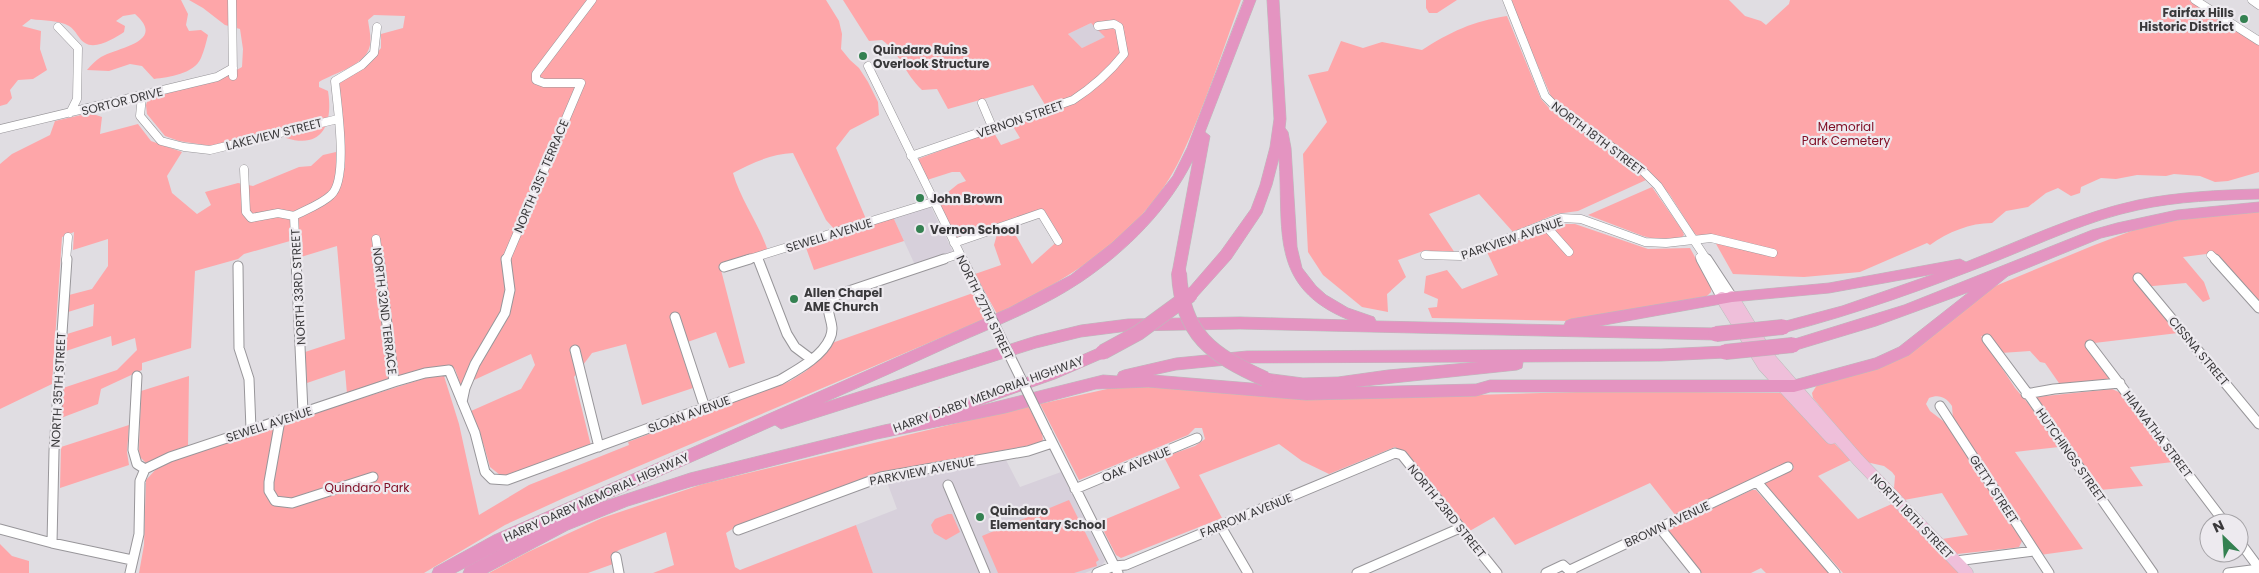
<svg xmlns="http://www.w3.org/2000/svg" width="2259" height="573" font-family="Poppins,sans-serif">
<rect width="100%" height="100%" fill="#e0dde2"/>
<path fill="#d7d0db" d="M1091,23l15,14 -24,11 -14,-14z
M931,207l21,43 -1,3 -36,12 -22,-48z
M1006,460l14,27 41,-15 44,89 -4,5 -16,7h-212l-17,-48 41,-16 -10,-27z"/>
<path fill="#fea6a9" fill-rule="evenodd" d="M0,0h181l7,14 -2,11 3,6 12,-1 7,5c-2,8 -4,16 -7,23 -7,16 -32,19 -47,21l-12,-13 -12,-2 -21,7 -22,-1c4,-5 8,-9 14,-13 17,-10 66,-15 34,-43l-12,2 -7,5 9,5 -1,6c-9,6 -28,18 -39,11 -6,-3 -9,-13 -16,-17 -10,-6 -25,-5 -38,-7l-9,7 19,5 -1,18 7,21 -14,9 -15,1 -8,10 2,8 -5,6 -7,2z
M189,0h637l13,21 3,13 -1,15 9,11 9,8 9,14 10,20 1,13 -29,15 -14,18 30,71 -31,11 -9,-10 -33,-67c-21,1 -42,10 -60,20 8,28 26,51 35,78l-47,19 24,93 -16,5 -13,-36 -37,13 14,43 -51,17 -16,-61 -34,9 -18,24 17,69 -80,29h-11l-10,-8 -6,-21 -13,-35 50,-22 14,-24 -4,-11 -70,32 -6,-17 -7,-3 -101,28 -2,-24 -38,13 -2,-31 40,-13 -8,-93 -46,14 -1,-19 -46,13 -6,5 -43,12 -4,77 -49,15v7l-41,19 -3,15 -37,14 2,-30 54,-18 20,-20 -2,-12 -23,8 -1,-10 -45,15 1,-17 26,-8 1,-22 -26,8 1,-17 23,-6 16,-23v-27l-35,11 1,-18 -12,5 -10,147 -52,25v-245l12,-10 38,-19 5,-14 35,-8 12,4 -2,17 38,-10 13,17 31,11 -15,24 5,17 25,21 14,-9 -6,-13 33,-9 15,3 46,-19 12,-1 12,-11 13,-3v18l9,-2 -6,-86 32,-22 10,-12v-14l22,-6 2,-12 -31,-1 -6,5c1,9 5,22 0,31 -8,16 -34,22 -49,31v5l9,4c5,31 -4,59 -42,47l-6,-10 -69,18 -32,-5 -14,-5 -18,-22 -1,-9 2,-6 6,-4 70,-18 18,-10 1,-18 -3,-20 -15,-4 -22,-17z
M843,0h398c-19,52 -36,106 -60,157 -36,76 -111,122 -184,157l-22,-40 26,-9 -7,-20 4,-14 13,-4 21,37 29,-26 -17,-28 -3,-1 -84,28 -20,-36 21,-17 8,-3 -6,-9h-8l-25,8 -9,-21 75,-28 8,14 19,-7 -9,-15 36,-15 -14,-23 -85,24 -11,-20 -15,1c-18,-17 -20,-35 -40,-50l-13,1zM1091,23l14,14 -23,11 -14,-14z
M1426,0h31l-20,13h-8l-3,-5z
M1503,0h226l16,16 16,5 5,4 23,-21 1,-4h399l70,45v127l-31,9 -13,1 -15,-6 -26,-2 -8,2 -29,-1 -21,4 -15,-1 -20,9 -1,6 -9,3 -13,-8 -12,5 -18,14 -22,4 -14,12c-22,0 -44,9 -62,22l-3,-2 -67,29 -56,5 -71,-3 -22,-39 -13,1 -4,-3 -24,-38 -17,-20 -100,-74 -41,-95z
M1507,16l34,83 9,10 82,58 14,13 -68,31 -22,3 -43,18 -34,-38 -50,20 26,39 -9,1 -20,-4 -28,10 8,17 -19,17 1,18 -26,-5 -39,-32 -15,-23 -5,-98 24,-32 -19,-47 20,-4 13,-30 22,7 19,-6 40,8c28,-18 51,-29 85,-34z
M1652,187l30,43 2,5 -3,3 -27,1 -11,-3 -55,-21z
M2259,211v92l-45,-50 -31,4 21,25 6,17 -7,3 -17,-19 -44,4 36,46 -92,11 25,34 -1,2 -49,6 -16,-23 -5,-1 -10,-11 -29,2 -12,-16 -8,-1 34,52 12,14 32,45 -44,5 68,97 -43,6 -87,-136 -1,-13c-6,-9 -13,-12 -23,-8l-3,6 4,7 17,13 75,117 -3,6 -6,1 -56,6 -15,-15 26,-4 -26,-42 -38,7 -10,-11 1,-13 -3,-4 -8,-6 -18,-4 -53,-64 -1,-5 5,-8 50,-14 126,-84 99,-41 42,-16 39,-10z
M893,217l11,24 -90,29 -9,-25z
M1562,224h13l73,25 42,-1 21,38v6l-4,4 -137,25 -138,-3 -4,-10 9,-1 1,-8 -14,-6 2,-17 21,-6 15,19 36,-14 -11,-23z
M973,293l12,26 -419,178 -61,28 -81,48h-285l5,-28 2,-65 12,-13 51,-21 220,-69 15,-1 15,48 20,91 50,-30 100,-40 -1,-3 162,-61 16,-10 26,-28z
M189,376l-1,70 -42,17 -6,-6 -1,-7 2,-59z
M1136,386l303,10 173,-5 168,2 8,4 63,63 -33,16 40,43 36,-16 65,70h-116l-80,-91 31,-14 -5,-6 -113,54 -26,-33 -135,62 -21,-28 -26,15 -58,-75 -15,-10 -66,27 -27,-13 -23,-17 -80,31 23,43 -101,40 -5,-3 -17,-33 81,-34 -16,-31 31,-11 10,-7 -3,-11h-7l-7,7 -109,45 -39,-76 76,-17z
M2112,389l9,4 52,69 -43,5 13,19 -43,4 -64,-90v-3z
M1028,406l14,26 1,8 -6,4 -149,28 -149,53 -13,8 9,34 5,3 116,-45 17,48h-220l21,-8 -8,-33 -47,18 -7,5 1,9 -25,9h-99l39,-21 74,-34 101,-34z
M129,425l-2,27 2,13 -69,23 1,-41z
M1752,490h4l73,83h-63l-5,-5 -10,5h-51l-32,-41v-3z
M1069,500l30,60 -3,2 1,4 -23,7h-76l-16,-37z
M948,514h4l8,18 -14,8 -12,-7 -3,-8 4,-6z
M0,544l12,12 17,5v12h-29z"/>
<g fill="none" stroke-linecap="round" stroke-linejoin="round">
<g stroke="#98969a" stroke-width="9">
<path id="minor-far1" d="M232,0l1,76
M1507,0l38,96 9,9 84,61 20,20 49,74
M2195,0l64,41
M2252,0l7,5
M58,27l20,21 -1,51 -7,14
M868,66l95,194
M142,96l-2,20 21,25 23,6 26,3 128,-31
M982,103l11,26
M0,129l217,-52 16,-9
M911,156l162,-56c20,-13 36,-27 51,-46l-5,-27 -5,-3 -16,2
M244,169l2,43 5,6 27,-5 16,3
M294,216c11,-6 28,-12 37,-21 18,-16 6,-91 4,-114l27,-16 12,-12 3,-26
M294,216l2,44
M1544,224l25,28
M376,239l3,21
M954,243l87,-30 17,28
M1425,255l36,1 100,-38 20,1 64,23 21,1 45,-5 62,15
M2211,255l5,5
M757,257l1,3
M1700,257l2,3
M66,260l2,-23
M506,260l75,-177h-37l-8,-3v-6l56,-74
M746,260l187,-58
M941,260l18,-6"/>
</g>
<g stroke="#98969a" stroke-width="11">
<path id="minor" d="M296,259l7,153
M379,259l15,123
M758,259l29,75 8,13 16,12
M962,259l18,36
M1701,259l21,39
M1707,259l25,38
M2215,259l44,49
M238,266l1,82 10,31 2,50
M724,267l26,-8
M2138,278l121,146
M675,317l30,91
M1987,339l44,59 122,175
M2090,345l135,178
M575,350l24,97
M137,376l-4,74 4,14 8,5
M2026,394l28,-5 66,-6
M462,402l3,-14 10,-24 30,-51 5,-23 -4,-31
M1940,406l109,167
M280,420l-11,62v9l6,10 17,2 81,-26
M1047,432l71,141
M145,469l25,-12 224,-75 31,-9 24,-3 26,63 10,39 7,7 15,1 273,-100c17,-10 42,-23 50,-42 8,-18 -12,-27 7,-43l107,-36
M1757,482l78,91
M948,485l37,88
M1075,489l122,-51
M1220,525l28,48
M1660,528l36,45
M0,529l52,14 80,17
M738,530l143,-53 147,-26 24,-8
M2239,541l20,27
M52,543l2,-92 13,-192
M616,557l3,16
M1956,561l78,-10
M1570,570l218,-103
M130,573l9,-39 1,-53 5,-12
M1097,573l17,-7 12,-1 269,-112 7,2 95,118
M1357,573l103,-45
M1546,573l17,-8 9,8
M2228,573l31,-4"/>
</g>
<g stroke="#bcbcbc" stroke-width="13">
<path id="major" d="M1732,297l38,62 88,101 109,113
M1722,298l42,68 67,72"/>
</g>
<g stroke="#bcbcbc" stroke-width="1">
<path id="highway" d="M1244,0h12l-51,132 5,4 -26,141h-10l-2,-4 21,-113c-24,49 -66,91 -112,122 -37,25 -85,44 -126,62 -44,20 -88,40 -132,59l213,-67 45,-11 47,-6 112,-2 109,3c-81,-33 -65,-90 -70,-162l-7,27 -10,28 -31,46 -36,40 -5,1 -5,-1 -2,-4 38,-44 30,-42 9,-24 10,-38 4,-28 -7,-119h12l7,119 -1,9 3,4 3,16 6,99 5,21 14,18 10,9 22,13 26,9 2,4 188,4 2,-4 5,-2 161,-27 97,-9 131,-24 6,3c56,-22 112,-49 172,-62 39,-8 81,-10 121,-11v10c-40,1 -81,2 -121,11 -48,10 -94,32 -139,50 -71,28 -142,54 -216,73l-5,-2 -2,-4 2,-4 64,-17 92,-32 -105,19 -97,9 -133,24 117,2 5,2 2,4 -2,4 -5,2 -476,-11 -112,2 -47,6 -45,11 -255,81 -6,-4 -176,78 91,-30 194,-48 46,-9 1,-6 114,-39 58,-25 5,2 2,4 -2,4 -53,23 -80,28 128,-32 14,1 2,-4 5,-2 52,-12 71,-7 414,-2 64,-3 5,2 2,4 -2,4 -5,2 -64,3 -138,1 -1,6 -5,2 -162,17 121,-3 14,-4h304l81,-22 24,-11 70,-55 -93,34 -83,25 -5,-2 -2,-4 2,-4 116,-36 188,-75 25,-7 60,-13 82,-8v10l-82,8 -76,18 -93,38 -99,79 -31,14 -84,23h-304l-14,4 -170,4 -158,-13 -52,2 -91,24 -128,26 -187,48 -62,19 -60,24 -81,43h-24l2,-5 59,-31 -69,36h-23l2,-5 60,-33 515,-227 62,-33 41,-32 32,-30 29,-37 14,-28zM1478,362l-90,8 -50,7 -35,1 -38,-5 -5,2 -2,4 5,5 -110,-9 23,-5 71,-7z"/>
</g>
<use href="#minor-far1" stroke="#fff" stroke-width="8"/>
<use href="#minor" stroke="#fff" stroke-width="9"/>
<use href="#major" stroke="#efbfda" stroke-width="12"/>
<use href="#highway" fill="#e494c1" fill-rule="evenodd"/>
<g stroke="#98969a" stroke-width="11" stroke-linecap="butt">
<path id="minor-bridge" d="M980,295l67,137"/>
</g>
<g stroke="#bcbcbc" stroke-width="16" stroke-linecap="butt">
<path id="highway-bridge" d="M1179,273c3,62 33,82 86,106
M1716,334l67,-7
M1103,352l35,-19 52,-38
M1725,352l68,-7"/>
</g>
<use href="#minor-bridge" stroke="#fff" stroke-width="9"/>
<use href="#highway-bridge" stroke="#e494c1" stroke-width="15"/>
</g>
<g fill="#348151" stroke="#edeaef" stroke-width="2">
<circle cx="2244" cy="19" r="5"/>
<circle cx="863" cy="56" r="5"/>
<circle cx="920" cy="198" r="5"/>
<circle cx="920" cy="229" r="5"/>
<circle cx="794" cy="299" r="5"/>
<circle cx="980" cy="517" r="5"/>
</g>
<g text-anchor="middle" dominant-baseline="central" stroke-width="4.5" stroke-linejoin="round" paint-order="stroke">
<g font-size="12" font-weight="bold" fill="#3a393b" stroke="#edeaef" text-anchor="start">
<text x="2234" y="12" text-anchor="end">Fairfax Hills<tspan x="2234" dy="14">Historic District</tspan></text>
<text x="873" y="49">Quindaro Ruins<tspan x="873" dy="14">Overlook Structure</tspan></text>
<text x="930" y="198">John Brown</text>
<text x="930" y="229">Vernon School</text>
<text x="804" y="292">Allen Chapel<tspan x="804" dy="14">AME Church</tspan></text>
<text x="990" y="510">Quindaro<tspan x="990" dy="14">Elementary School</tspan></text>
</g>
<g font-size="12" fill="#3a393b" stroke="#edeaef">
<text transform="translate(122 101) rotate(-14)">SORTOR DRIVE</text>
<text transform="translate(1020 119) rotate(-19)">VERNON STREET</text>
<text transform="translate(274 134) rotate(-14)">LAKEVIEW STREET</text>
<text transform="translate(1598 138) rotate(37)">NORTH 18TH STREET</text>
<text transform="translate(541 176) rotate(-67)">NORTH 31ST TERRACE</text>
<text transform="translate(829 235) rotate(-17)">SEWELL AVENUE</text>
<text transform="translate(1512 238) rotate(-19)">PARKVIEW AVENUE</text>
<text transform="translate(298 287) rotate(-93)">NORTH 33RD STREET</text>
<text transform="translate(985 307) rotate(64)">NORTH 27TH STREET</text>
<text transform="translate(385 311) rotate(83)">NORTH 32ND TERRACE</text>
<text transform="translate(2199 351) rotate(50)">CISSNA STREET</text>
<text transform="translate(58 390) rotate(-87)">NORTH 35TH STREET</text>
<text transform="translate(988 394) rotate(-20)">HARRY DARBY MEMORIAL HIGHWAY</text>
<text transform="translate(689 414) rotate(-20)">SLOAN AVENUE</text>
<text transform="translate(269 424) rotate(-18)">SEWELL AVENUE</text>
<text transform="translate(2158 434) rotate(53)">HIAWATHA STREET</text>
<text transform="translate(2071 455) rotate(55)">HUTCHINGS STREET</text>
<text transform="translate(1136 464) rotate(-23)">OAK AVENUE</text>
<text transform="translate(922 471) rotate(-11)">PARKVIEW AVENUE</text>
<text transform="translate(1994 489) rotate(57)">GETTY STREET</text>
<text transform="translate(596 497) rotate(-24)">HARRY DARBY MEMORIAL HIGHWAY</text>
<text transform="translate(1447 511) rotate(51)">NORTH 23RD STREET</text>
<text transform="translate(1246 515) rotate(-22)">FARROW AVENUE</text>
<text transform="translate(1912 516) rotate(46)">NORTH 18TH STREET</text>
<text transform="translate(1667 524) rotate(-25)">BROWN AVENUE</text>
</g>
<g font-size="12" fill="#801027" stroke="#edeaef">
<text x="1846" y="126">Memorial<tspan x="1846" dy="14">Park Cemetery</tspan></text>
<text x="367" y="487">Quindaro Park</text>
</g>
</g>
<g transform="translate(2224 538) rotate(335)"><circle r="24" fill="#edeaef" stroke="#a5a3a7"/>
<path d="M0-4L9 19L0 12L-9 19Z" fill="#348151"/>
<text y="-8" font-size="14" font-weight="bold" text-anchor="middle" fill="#3a393b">N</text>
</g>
</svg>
